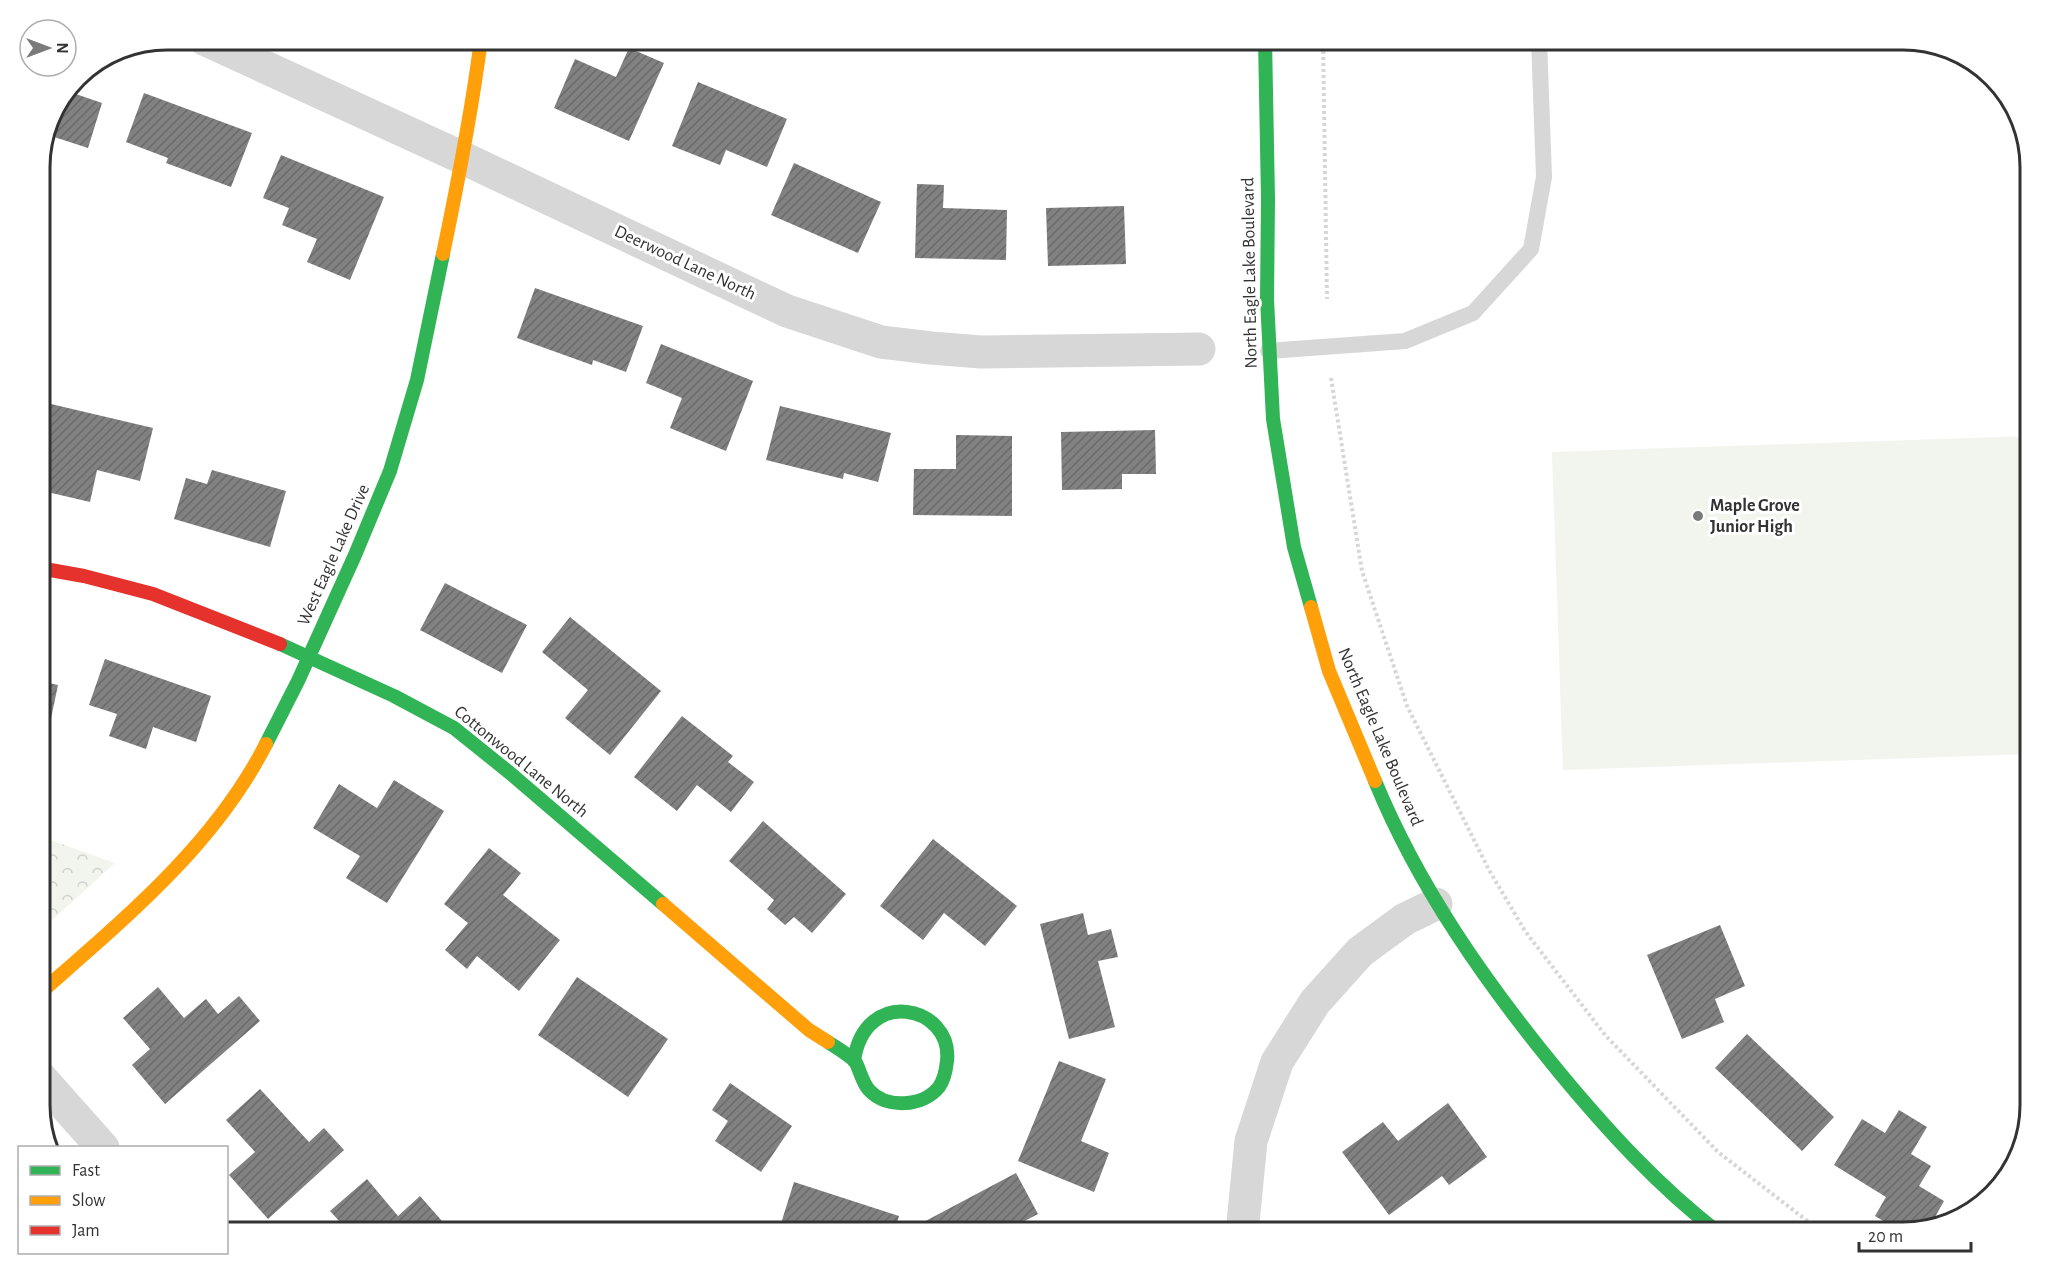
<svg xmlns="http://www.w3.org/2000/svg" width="2069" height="1272" font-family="'Alegreya Sans',sans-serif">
<defs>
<pattern id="forest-crowns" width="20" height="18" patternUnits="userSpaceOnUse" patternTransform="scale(1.5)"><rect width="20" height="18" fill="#f1f5ed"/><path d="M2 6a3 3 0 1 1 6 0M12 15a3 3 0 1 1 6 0" fill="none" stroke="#cfd2cc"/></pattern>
<pattern id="building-hatch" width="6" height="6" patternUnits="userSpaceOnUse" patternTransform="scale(1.5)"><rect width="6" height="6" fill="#818181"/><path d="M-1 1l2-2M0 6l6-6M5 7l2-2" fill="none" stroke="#6a6a6a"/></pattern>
</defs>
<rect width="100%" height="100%" fill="#fff"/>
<path fill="url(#forest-crowns)" d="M39,836l76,27 -76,69z"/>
<path fill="#f1f5ed" d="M2030,436v318l-467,16 -11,-318z"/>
<path fill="url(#building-hatch)" d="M629,48l35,15 -35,78 -75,-33 21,-49 41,18z
M698,82l89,37 -20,48 -41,-17 -6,15 -48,-19z
M67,91l35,12 -14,45 -43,-14 4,-16z
M144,93l108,40 -21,54 -65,-24 2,-5 -42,-16z
M281,155l103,42 -34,83 -43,-18 10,-23 -35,-14 7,-17 -26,-10z
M794,163l87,39 -23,51 -87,-38z
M917,184l27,1 -1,23 64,2 -1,50 -91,-2z
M1124,206l2,58 -78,2 -2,-58z
M535,288l108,38 -17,46 -33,-12 -1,5 -75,-27z
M661,344l92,37 -27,70 -56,-23 12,-30 -36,-15z
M51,404l102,24 -13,53 -43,-11 -7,32 -51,-12v-36z
M780,406l111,27 -13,49 -34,-9 -1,6 -77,-19z
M1155,430l1,44h-34v15l-60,1 -1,-58z
M956,435l56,1v80l-99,-1 1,-46h42z
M212,470l74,21 -16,56 -96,-28 12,-41 21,6z
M445,583l82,42 -25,48 -82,-43z
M570,617l91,74 -51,64 -45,-37 23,-28 -46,-38z
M105,659l106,37 -15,46 -43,-15 -7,22 -37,-13 8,-22 -28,-9z
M39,681l19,4 -9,43 -10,-2z
M682,716l51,40 -5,6 26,20 -23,30 -34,-27 -20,26 -43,-34z
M394,780l50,31 -57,92 -41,-25 14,-22 -47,-28 26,-44 38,24z
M763,821l83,73 -34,39 -18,-16 -9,8 -18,-16 7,-9 -45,-39z
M933,839l84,67 -32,40 -41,-33 -21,27 -43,-34z
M489,848l32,25 -18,22 57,45 -41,51 -42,-35 -10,13 -22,-19 23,-27 -24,-19z
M1083,913l5,22 23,-6 7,28 -20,4 17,66 -46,12 -29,-115z
M1720,925l25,61 -30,13 9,23 -42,17 -35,-84z
M577,977l91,62 -40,58 -90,-62z
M158,987l26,31 22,-19 12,15 21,-18 21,25 -95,83 -33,-39 18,-16 -27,-31z
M1747,1034l87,83 -32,34 -87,-83z
M1059,1061l47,18 -25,62 28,12 -15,39 -76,-31z
M730,1083l62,43 -31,46 -46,-31 13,-20 -16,-11z
M260,1089l49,53 15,-14 20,22 -76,69 -39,-44 26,-23 -29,-32z
M1448,1103l39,54 -38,28 -7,-9 -53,39 -47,-63 41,-30 15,19z
M1899,1110l28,17 -16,27 20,12 -12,20 25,15 -14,25 -27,7 -28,-17 11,-19 -52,-32 28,-46 23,14z
M1016,1173l22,41 -36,19h-80l-4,-8z
M367,1179l31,37 22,-20 22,25 -14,12h-78l-20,-22z
M794,1182l105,34 -5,17h-116z
M1340,1225h46v8h-46z"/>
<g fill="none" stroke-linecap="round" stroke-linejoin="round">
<path stroke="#d6d6d6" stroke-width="4" stroke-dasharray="3 3" stroke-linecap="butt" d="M1323,39l4,260
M1331,378l31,193 45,135 82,164 36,61 80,104 113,117 105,81"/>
<path stroke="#d7d7d7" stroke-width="16" d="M1268,351l137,-10 68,-28 58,-64 13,-72 -5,-138"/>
<path stroke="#d7d7d7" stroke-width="33" d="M204,39l259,119 324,153 94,31 50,6 50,4 218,-3
M39,1076l64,72
M1242,1233l9,-92 26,-79 38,-60 45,-50 45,-33 31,-15"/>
<path stroke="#30b455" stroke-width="14" d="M1265,39l3,160 -1,100 6,120 21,128 17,60
M280,644l114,52 60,32 56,45 153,131
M266,744l32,-63 57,-126 35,-84 27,-91 26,-126
M1375,781c44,107 111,202 184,291 48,58 100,115 160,161
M828,1042c9,6 19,12 27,19 5,9 7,21 14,29 17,19 54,17 70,-3 5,-7 7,-17 8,-26 6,-56 -83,-75 -93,0"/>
<path stroke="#ff9f0a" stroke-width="14" d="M443,254c15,-72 29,-143 38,-215
M1311,607l18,64 46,110
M663,904l146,126 19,12
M39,994c85,-75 175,-148 227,-250"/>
<path stroke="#e5322d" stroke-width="14" d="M39,568l45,8 69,18 127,50"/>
</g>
<circle fill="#7a7a7a" stroke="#fff" stroke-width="2" cx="1698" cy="516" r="6"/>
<g text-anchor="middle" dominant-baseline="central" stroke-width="6" stroke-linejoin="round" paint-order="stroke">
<g font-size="18" fill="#333" stroke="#fff">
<text transform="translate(685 263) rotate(25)">Deerwood Lane North</text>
<text transform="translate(1250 273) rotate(-91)">North Eagle Lake Boulevard</text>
<text transform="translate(334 555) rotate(-66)">West Eagle Lake Drive</text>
<text transform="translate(1380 737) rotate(67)">North Eagle Lake Boulevard</text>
<text transform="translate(521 762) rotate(39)">Cottonwood Lane North</text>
</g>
<g font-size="18" font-weight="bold" fill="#333" stroke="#fff" text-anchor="start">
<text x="1710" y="506">Maple Grove<tspan x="1710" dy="21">Junior High</tspan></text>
</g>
</g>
<path d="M0 0H2069V1272H0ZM167 50H1903A117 117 0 0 1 2020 167V1105A117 117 0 0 1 1903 1222H167A117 117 0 0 1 50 1105V167A117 117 0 0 1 167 50Z" fill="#fff" fill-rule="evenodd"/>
<path fill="none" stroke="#333" stroke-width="3" d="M167 50H1903A117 117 0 0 1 2020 167V1105A117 117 0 0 1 1903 1222H167A117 117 0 0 1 50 1105V167A117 117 0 0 1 167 50Z"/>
<rect x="18" y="1146" width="210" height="108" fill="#ffffff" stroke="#adadad" stroke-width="1.5"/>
<rect x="30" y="1166" width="30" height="9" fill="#30b455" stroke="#adadad" stroke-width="1.5"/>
<text x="72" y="1176" font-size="18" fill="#333333">Fast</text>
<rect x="30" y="1196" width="30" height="9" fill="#ff9f0a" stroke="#adadad" stroke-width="1.5"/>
<text x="72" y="1206" font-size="18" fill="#333333">Slow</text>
<rect x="30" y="1226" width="30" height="9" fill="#e5322d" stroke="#adadad" stroke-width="1.5"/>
<text x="72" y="1236" font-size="18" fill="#333333">Jam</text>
<g transform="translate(48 48) rotate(90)"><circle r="28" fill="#ffffff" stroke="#adadad" stroke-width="1.5"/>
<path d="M0-4.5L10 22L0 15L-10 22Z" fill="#7a7a7a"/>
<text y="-9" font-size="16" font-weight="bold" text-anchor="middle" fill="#333333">N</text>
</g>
<path d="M1859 1242v9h112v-9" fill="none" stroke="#333333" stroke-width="3"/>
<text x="1868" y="1242" font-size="18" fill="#333333" stroke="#ffffff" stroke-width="4.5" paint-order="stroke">20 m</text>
</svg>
